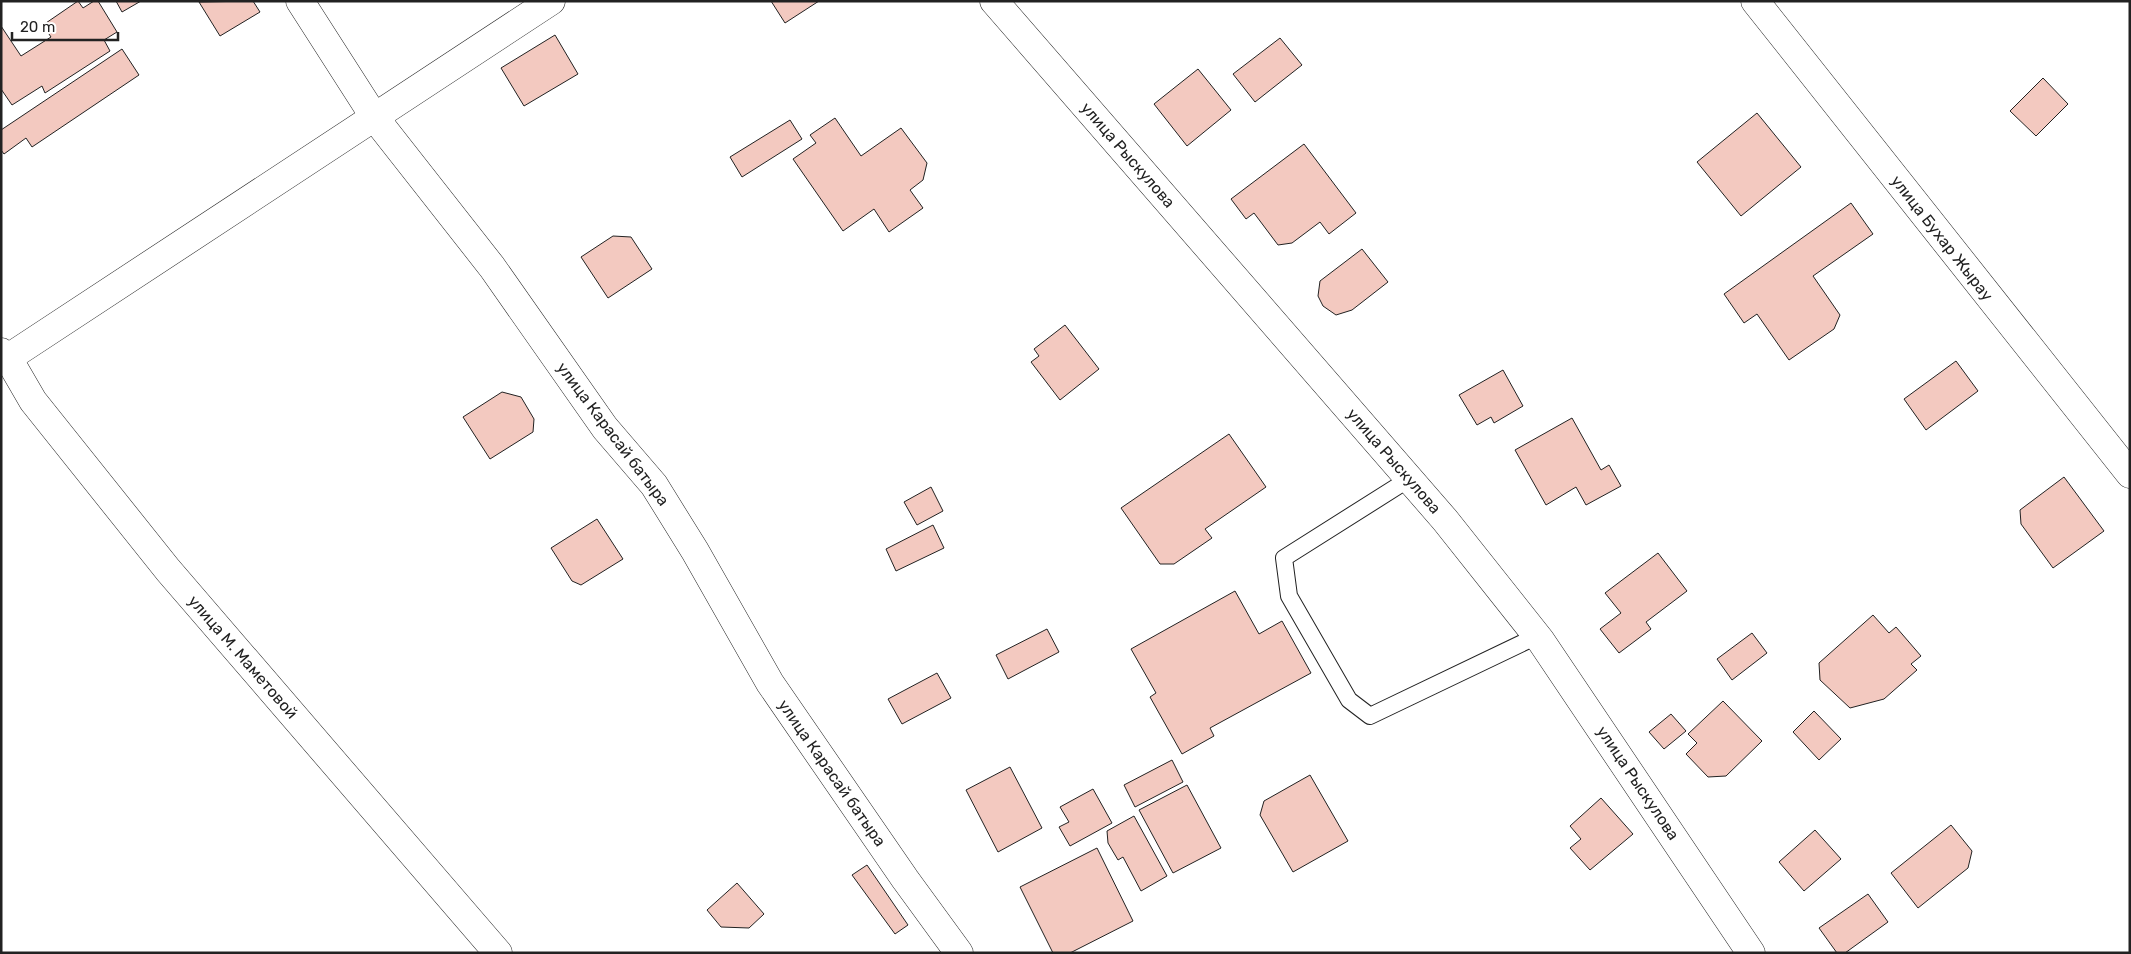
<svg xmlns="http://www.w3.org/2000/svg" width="2131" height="954" font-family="Rubik,sans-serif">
<rect width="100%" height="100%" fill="#fff"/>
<path fill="#f3c9c0" stroke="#222" d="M78,1l5,7 11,-7h4l19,31 -13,8 6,11 -65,42 -3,-7 -30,19 -11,-16v-63l20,30 30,-19 -8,-12z
M116,1h25l-19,11z
M253,1l7,11 -40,24 -21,-34z
M771,1h48l-34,22z
M555,35l23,39 -54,32 -23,-38z
M1280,38l22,27 -47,37 -22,-28z
M122,49l17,26 -107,72 -6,-9 -22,16 -3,-4v-20z
M1198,69l33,41 -44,36 -33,-42z
M2043,78l25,26 -32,32 -26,-25z
M1757,113l44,54 -60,49 -44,-54z
M835,118l26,38 40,-28 26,35 -4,17 -13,10 13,18 -34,24 -15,-23 -31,22 -50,-72 23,-16 -6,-8z
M790,120l12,19 -60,38 -12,-20z
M1304,144l52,69 -27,21 -9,-12 -28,21 -14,2 -24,-32 -8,6 -15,-20z
M1851,203l22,31 -60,42 27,39 -6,14 -45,31 -32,-46 -13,9 -20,-29z
M613,236l18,1 21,32 -44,29 -27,-41z
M1362,249l26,33 -36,28 -16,5 -13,-9 -5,-10 2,-15z
M1065,325l34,44 -39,31 -29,-38 8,-6 -5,-7z
M1956,361l22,30 -52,39 -22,-31z
M1503,370l20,36 -29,17 -3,-6 -14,8 -18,-30z
M502,392l19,5 13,22 -1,13 -43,27 -27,-42z
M1572,418l29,52 8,-5 12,21 -35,19 -10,-18 -30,18 -31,-55z
M1229,434l37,53 -61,42 7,9 -38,26h-14l-39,-56z
M2064,477l40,54 -51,37 -32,-44 -1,-14z
M931,487l12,24 -26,14 -13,-23z
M597,519l26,40 -42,26 -9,-4 -21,-33z
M933,525l11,23 -48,23 -10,-22z
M1658,553l29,38 -41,31 5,7 -32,24 -19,-24 21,-16 -16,-20z
M1235,591l24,43 23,-13 29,52 -101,55 4,8 -32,18 -32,-57 6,-4 -25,-44z
M1873,615l16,18 7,-6 25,29 -10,8 6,6 -33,29 -34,9 -30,-28 -1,-17z
M1047,629l12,23 -51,27 -12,-24z
M1752,633l15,20 -35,27 -15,-21z
M937,673l14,25 -49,26 -14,-25z
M1723,701l39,40 -36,35 -18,1 -22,-23 11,-11 -9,-9z
M1814,711l27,28 -22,21 -26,-28z
M1671,714l15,17 -22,18 -15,-17z
M1172,760l11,22 -48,25 -11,-22z
M1010,767l32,61 -44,24 -32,-62z
M1310,775l38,66 -55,31 -33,-57 4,-14z
M1187,785l34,63 -48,25 -34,-63z
M1093,789l19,34 -42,23 -11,-19 10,-5 -9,-15z
M1601,798l32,36 -43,36 -20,-22 11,-9 -11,-13z
M1134,816l33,60 -26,15 -18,-34 -5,3 -10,-17 -1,-12z
M1951,825l21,26 -4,17 -50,40 -27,-35z
M1815,830l26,29 -37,32 -25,-29z
M1097,848l36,73 -63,32h-17l-33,-66z
M867,865l41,60 -13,9 -43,-59z
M737,883l27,31 -15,14 -28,-1 -14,-17z
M1868,894l20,28 -43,31h-8l-18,-25z"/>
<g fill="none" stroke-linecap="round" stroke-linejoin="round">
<g stroke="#222" stroke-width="18">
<path id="lane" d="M1409,479l-125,79 5,38 60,104 21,16 167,-80"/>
</g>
<g stroke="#222" stroke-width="29">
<path id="street" d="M300,1l75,117 117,149 113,161 49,57 41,66 75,132 135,196 54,74
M1755,1l375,473
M1,352l7,6 25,43 135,169 330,383
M8,358l543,-357"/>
</g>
<g stroke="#222" stroke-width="29">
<path id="secondary" d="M994,1l451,519 96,121 210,312"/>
</g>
<use href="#lane" stroke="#fff" stroke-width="16"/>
<use href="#street" stroke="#fff" stroke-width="28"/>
<use href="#secondary" stroke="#fff" stroke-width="28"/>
</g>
<g text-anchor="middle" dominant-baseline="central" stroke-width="4" stroke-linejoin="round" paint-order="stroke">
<g font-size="16" fill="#222" stroke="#fff">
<text transform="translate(1128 155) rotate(49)">улица Рыскулова</text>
<text transform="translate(1942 238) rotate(52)">улица Бухар Жырау</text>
<text transform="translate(613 434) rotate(53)">улица Карасай батыра</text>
<text transform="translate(1394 461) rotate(49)">улица Рыскулова</text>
<text transform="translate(243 657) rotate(49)">улица М. Маметовой</text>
<text transform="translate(832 773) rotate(55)">улица Карасай батыра</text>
<text transform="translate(1638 783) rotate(56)">улица Рыскулова</text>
</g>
</g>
<rect width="2131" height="954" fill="none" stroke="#222222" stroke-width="5"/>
<path d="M12 32v8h106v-8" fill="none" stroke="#222222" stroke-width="2.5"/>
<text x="20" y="32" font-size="15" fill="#222222" stroke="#ffffff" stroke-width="4" paint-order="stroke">20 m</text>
</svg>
